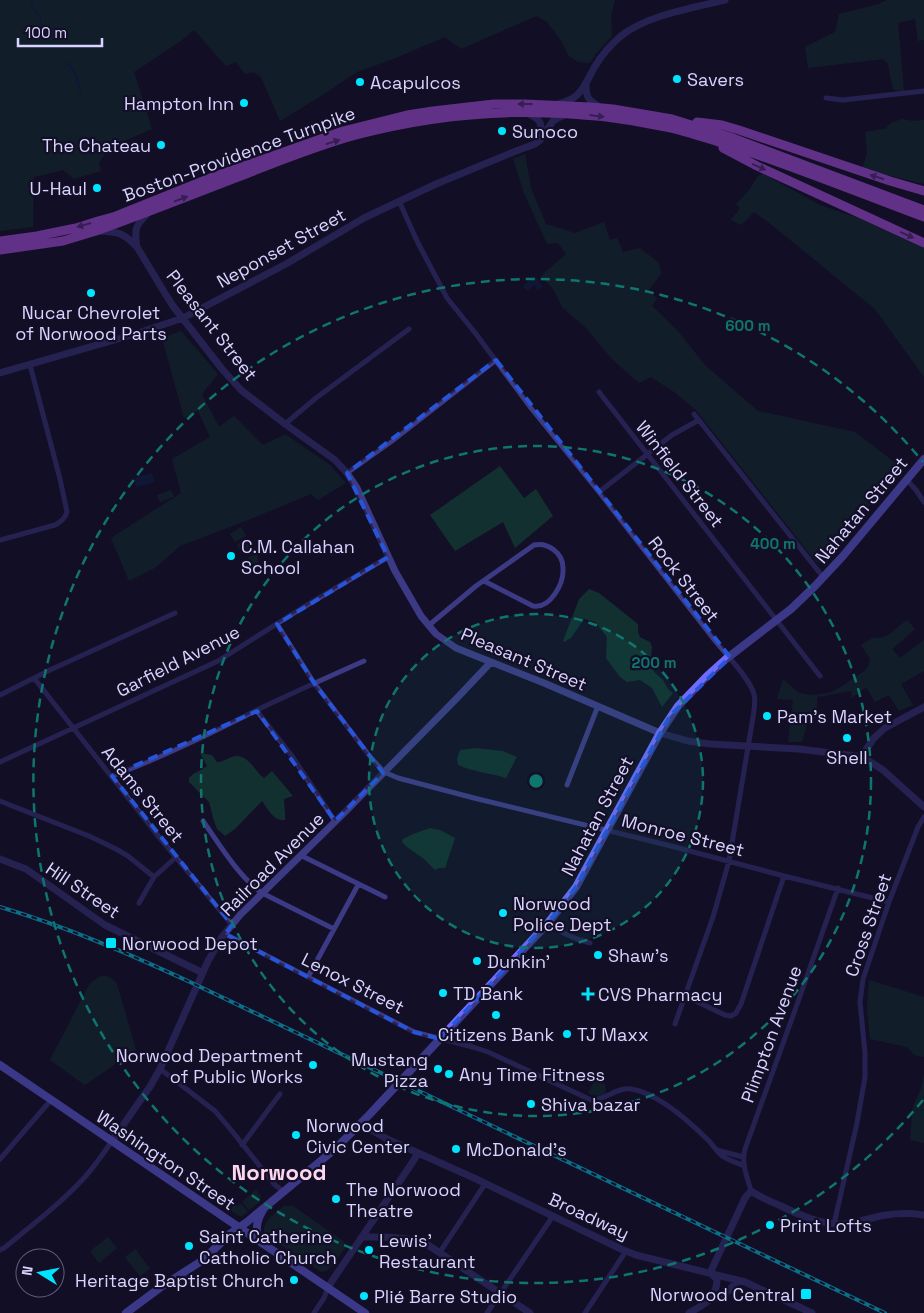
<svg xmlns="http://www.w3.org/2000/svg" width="924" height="1313" font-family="'Space Grotesk',sans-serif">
<rect width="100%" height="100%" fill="#130f26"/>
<path fill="#12302f" d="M0,0h615l-4,16 1,20 -16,18 -6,9 -12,-1 -10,-7 -8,-16 -13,-17 -11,-6 -75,33 -16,-12 -52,22 -36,13 -33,22 -44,27 -19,-44 -7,-5 -9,2 -9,-12 -10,4 -32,-36 -12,10 -48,32 18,57 -32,14 -14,-1 -1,12 -6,9 2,8 -27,8 -11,-9 -29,7 -1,50 -33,4z
M887,0h37v40l-6,1 -3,-22 -17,4 6,68 -11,-1 -5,-26 -5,-5 -75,9 -3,-21 30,-15 4,-18 40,-10z
M902,119l11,2 11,-1v64l-62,-15 5,-16 -2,-21 20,-3 6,-6z
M525,154l6,34 15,36 29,9 29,-11 6,18 7,-2 6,14 17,-4 19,15 2,11 -13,17 9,7 -5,8 24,23 30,37 52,45 97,21 47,36 -83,96 -7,-7 -116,-147 -22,-18 -23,-15 -12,6 -27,-24 -26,-31 -24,-21 -9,-18 -12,-13 25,-22 -8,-11 -11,1 -23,-51 -11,-34z
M763,174l57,31 38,13 66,30v129l-49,-68 -108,-88 -13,-9 -13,13 -10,-5 9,-12 -4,-4 13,-14 9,-14z
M181,331l37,43 -16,20 17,33 15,-11 29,29 22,-11 45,31 16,18 -28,17 -7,-6 -63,26 -68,26 -25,22 -26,13 -18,-43 70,-45 -9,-34 38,-22 -12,-26 -14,7 -22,-80z
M500,466l24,32 12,-9 17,27 -38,32 -12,-26 -48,29 -25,-36z
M171,490l3,7 -14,5 -3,-7z
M241,527l5,9 -11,6 -5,-8z
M248,539l5,8 -11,7 -5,-9z
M255,554l2,1 2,7 -9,3 -3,-4 1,-3z
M589,589l10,4 39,31v8l2,5 10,5 2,5 -1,12 3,13 9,8 5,9 5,4 -11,14 -10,-19 -12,-8 -13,2 -7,-5 -14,-19 1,-21 -12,-15 -11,-3 -13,19 -7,4 -1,-1 16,-42z
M907,620l8,9 -23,20 8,9 24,-18v31l-23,13 12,21 -14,6 -10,-16 -14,7 -9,-15 -14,11 -1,-7 -34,6v21l-9,3 -6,21h-14l5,-42 -16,-1 6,-20 16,14 14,2 16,-2 10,-5 27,-18 3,-5 1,-6 -9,-14 13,-8c11,5 24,-11 33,-17z
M475,748l28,3 14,6 -11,21c-16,-5 -33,-6 -48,-13l-1,-6 3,-9z
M200,753l12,2 5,7c7,0 12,-5 19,-6 13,-1 20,17 28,22l8,-7 21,25 -9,3c0,8 2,14 1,21 -12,1 -17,-11 -23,-19l-27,28 -10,7 -8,-7 -3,-8 -5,-19 -20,-20v-4c5,-6 11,-7 18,-12z
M430,828l10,2 15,8 -10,30h-6l-4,2 -11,-11 -17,-12 -5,-5 1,-3 10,-5z
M101,976c7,-1 12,3 16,8l19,66 -51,35 -35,-25 39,-75 5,-5z
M869,980l55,17v60l-10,-2 -7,-8 -37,-8 -3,-32z
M924,1073v70l-14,-3 3,-34 9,-19z
M595,1080l7,4 2,-2 2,8 -1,4c-6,3 -11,2 -17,-1z
M256,1190l5,6 -2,2 2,3 -12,9 -7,-8z
M241,1203l7,9 -6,4h-3l-9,-6 4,-6 3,2z
M284,1206h9l50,35 2,3v4l-15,20 -4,3 -5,1 -43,-29 -14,-10c-1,-13 11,-19 20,-27z
M108,1237l9,11 -18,15 -9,-12z
M135,1249l15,20 -10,7 -15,-19z"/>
<path fill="#0c2248" d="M30,0h1l3,9 7,8 1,8 8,17 15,19 5,3 7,11 7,27 -6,-15 -2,-9 -5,-9 -23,-29 -8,-16v-5l-9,-13z
M535,276l8,11 -5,3 -4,-5 -7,6 -4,-5z
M152,473l3,9 -19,5 -2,-9z"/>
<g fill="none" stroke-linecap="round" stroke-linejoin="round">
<path stroke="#3d3a85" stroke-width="5" d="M826,98l17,2 81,-9
M399,201l19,42 29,55 29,36 55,74 68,84 117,150c10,12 34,37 38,52 2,7 0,16 -1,23l-24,144 -16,56 -38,107
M599,392l221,284
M694,414l129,163
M285,424l31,-26 93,-69
M347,473l45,-32 104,-81
M906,479l10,11 8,12
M599,492l73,-57 27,-15
M0,540l55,-15c6,-3 10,-6 12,-13l-7,-33 -30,-114
M277,624l37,59 57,75 13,14 14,6 76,20 193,47 117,31 105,26
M428,626l48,-40 58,-41c14,-3 29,8 29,23 1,16 -13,41 -30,38l-49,-25
M34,678l124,158 74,89
M0,695l50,-25 125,-57
M257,711l35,45 43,65
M0,762l218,-101 84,-53 86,-51
M112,776c49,-18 98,-42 145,-66 35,-17 71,-33 107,-49
M567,785l31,-79
M0,801l89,35 27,13 12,7 26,21 22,-20
M203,821c16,23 36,56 59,72l72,36
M300,855l85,42
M139,903l15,-26
M548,923c13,10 26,16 42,20
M225,934l189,98 59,15 15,5 103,48c15,0 26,-13 40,-11 28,4 60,34 79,53 3,4 6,8 10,12 6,6 16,8 24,12
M308,977l50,-92
M685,996l40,19 6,1 5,-3 5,-9 43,-128
M454,1024l4,9 14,14
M160,1069l8,6 47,36 17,20 42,53 10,8
M242,1145l38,-51
M717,1150l26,7
M0,1159l51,-59
M751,1191c-4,-15 -10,-27 -6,-42l54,-150 39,-111
M834,1224l23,-101 8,-46v-24l-5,-51 3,-23 26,-77 29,-75 6,-10
M0,1250l4,-2c27,-22 56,-44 80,-70 10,-11 19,-24 28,-37
M440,1252l45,-68
M314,1313l10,-15 4,-10
M487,1313l66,-97
M585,1313l41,-62"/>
<path stroke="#3d3a85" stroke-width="7" d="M586,84c0,14 2,16 14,23
M558,104c7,-2 15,-4 20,-10 7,-7 11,-17 16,-26 7,-12 16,-23 27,-32 26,-21 72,-28 104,-36
M527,113c16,7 15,11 13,27
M98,231c20,1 25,1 39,16l29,48 7,11 49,63 19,21 44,34 50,36 12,13 10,15 38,83 26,45 15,18 20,14 15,6 73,29 116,50 28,8 22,3 89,5 57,7 13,5 14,9 41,37
M137,247c-3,-18 -2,-21 11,-34
M0,373l135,-39 48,-16 103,-54 78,-46 19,-9 53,-25 80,-33 19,-7 5,-4 13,-19 7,-4 7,-3
M861,757l13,-19 11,-10 39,-21
M0,859l26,10 79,56 98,48
M363,1121l7,8 17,10 87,39 147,71 15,6 109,27 67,31
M112,1141l39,-56 9,-16 48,-108 14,-24 18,-22 107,-105 111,-113 33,-35
M362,1237c22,0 45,-1 66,8l102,68
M328,1288l4,-7 80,-118 6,-10
M710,1300c12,-4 21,-9 27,-20
M689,1313c14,-8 27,-14 28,-32l-1,-3 -6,-5 35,-75 6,-7c9,6 18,10 28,14 20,10 42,20 65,19 14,-1 28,-7 42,-9 13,-2 25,-2 38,0"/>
<path stroke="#6f6bff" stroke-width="8" d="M0,1065l365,248
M261,1242c-7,-10 -4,-22 2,-32
M126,1313l35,-26 42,-27 28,-27 16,-11 88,-73 34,-34 179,-192 28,-36 84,-154 18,-27 29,-30 19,-17 65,-50 24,-23 28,-30 81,-97"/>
<path stroke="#c25bff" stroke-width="9" d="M697,122l25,3 17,5 151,51 34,10
M723,148l34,18 167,77
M0,241l37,-5 39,-8 22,-7 18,-5 97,-39 130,-46 64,-16 26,-4 61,-7h30l67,3 22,2 59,10 58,18 194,73
M0,250l63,-9 33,-10c50,-18 100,-38 150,-57 36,-14 73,-29 110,-39 101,-27 208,-30 310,-8 21,4 42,12 62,18 66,21 131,48 196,72"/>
<g stroke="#00e5ff" stroke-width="4">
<path id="rail" d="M0,907c67,20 127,46 190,75l695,331"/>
</g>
<use href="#rail" stroke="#130f26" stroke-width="2" stroke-dasharray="5.5" stroke-linecap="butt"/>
</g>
<defs><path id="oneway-solid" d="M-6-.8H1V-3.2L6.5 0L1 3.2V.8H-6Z" transform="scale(1.25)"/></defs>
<g fill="#623188">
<use href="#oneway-solid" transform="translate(525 104) rotate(-180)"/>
<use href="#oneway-solid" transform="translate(597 116) rotate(7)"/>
<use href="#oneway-solid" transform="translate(333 142) rotate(-17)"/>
<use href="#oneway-solid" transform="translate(759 167) rotate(24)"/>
<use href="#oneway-solid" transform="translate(877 177) rotate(-162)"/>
<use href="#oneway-solid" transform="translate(181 199) rotate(-21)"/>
<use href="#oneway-solid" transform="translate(84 225) rotate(164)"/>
<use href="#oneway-solid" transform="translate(907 235) rotate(24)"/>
</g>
<path d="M0 0H924V1313H0ZM496,360l234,297 -60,59 -94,171 -18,24 -118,128 -26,-7 -189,-98 7,-9 -120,-149 145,-65 78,110 48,-48 -69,-90 -37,-59 111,-67 -41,-84z" fill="#130f26" fill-opacity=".55" fill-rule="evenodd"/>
<path fill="none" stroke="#2655da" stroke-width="4" stroke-dasharray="10 6" stroke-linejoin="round" d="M496,360l234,297 -60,59 -94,171 -18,24 -118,128 -26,-7 -189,-98 7,-9 -120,-149 145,-65 78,110 48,-48 -69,-90 -37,-59 111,-67 -41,-84z"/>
<circle cx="536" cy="781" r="167" fill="#0f766e" fill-opacity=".12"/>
<g fill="none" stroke="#0f766e" stroke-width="2.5" stroke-dasharray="9 6">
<circle cx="536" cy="781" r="167"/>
<circle cx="536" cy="781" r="335"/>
<path d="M923 1100A502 502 0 1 1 923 462"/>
</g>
<g fill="#00e5ff" stroke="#130f26" stroke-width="2">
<circle cx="677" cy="79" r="5"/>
<circle cx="360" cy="82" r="5"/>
<circle cx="244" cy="103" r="5"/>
<circle cx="502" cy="131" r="5"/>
<circle cx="161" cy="145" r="5"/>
<circle cx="97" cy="188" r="5"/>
<circle cx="91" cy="293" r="5"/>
<circle cx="231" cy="556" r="5"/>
<circle cx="767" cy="716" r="5"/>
<circle cx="847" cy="738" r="5"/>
<circle cx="503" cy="913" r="5"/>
<rect x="105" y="937" width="12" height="12" rx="2.5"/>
<circle cx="598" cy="955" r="5"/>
<circle cx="477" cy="961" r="5"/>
<circle cx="443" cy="993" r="5"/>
<path d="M585.5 986.5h5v5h5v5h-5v5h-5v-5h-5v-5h5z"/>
<circle cx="496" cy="1015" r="5"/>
<circle cx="567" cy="1034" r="5"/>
<circle cx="313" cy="1065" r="5"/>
<circle cx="438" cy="1069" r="5"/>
<circle cx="449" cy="1074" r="5"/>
<circle cx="531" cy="1104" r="5"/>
<circle cx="296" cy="1135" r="5"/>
<circle cx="456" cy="1149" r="5"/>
<circle cx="336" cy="1199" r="5"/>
<circle cx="770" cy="1225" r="5"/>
<circle cx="189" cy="1246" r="5"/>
<circle cx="369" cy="1250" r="5"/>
<circle cx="294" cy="1280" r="5"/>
<rect x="800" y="1288" width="12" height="12" rx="2.5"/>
<circle cx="364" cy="1296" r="5"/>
</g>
<g text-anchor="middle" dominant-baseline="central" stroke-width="4.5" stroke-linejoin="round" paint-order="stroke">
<g font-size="18" fill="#d9d4ff" stroke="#130f26" text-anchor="start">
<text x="687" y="79">Savers</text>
<text x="370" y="82">Acapulcos</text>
<text x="234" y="103" text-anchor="end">Hampton Inn</text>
<text x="512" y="131">Sunoco</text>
<text x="151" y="145" text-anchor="end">The Chateau</text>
<text x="87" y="188" text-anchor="end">U-Haul</text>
<text x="91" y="312" text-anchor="middle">Nucar Chevrolet<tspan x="91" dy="21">of Norwood Parts</tspan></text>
<text x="241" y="546">C.M. Callahan<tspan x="241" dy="21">School</tspan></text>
<text x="777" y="716">Pam's Market</text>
<text x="847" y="757" text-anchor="middle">Shell</text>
<text x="513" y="903">Norwood<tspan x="513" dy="21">Police Dept</tspan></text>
<text x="122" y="943">Norwood Depot</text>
<text x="608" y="955">Shaw's</text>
<text x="487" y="961">Dunkin'</text>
<text x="453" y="993">TD Bank</text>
<text x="598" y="994">CVS Pharmacy</text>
<text x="496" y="1034" text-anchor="middle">Citizens Bank</text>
<text x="577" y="1034">TJ Maxx</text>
<text x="303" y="1055" text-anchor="end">Norwood Department<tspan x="303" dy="21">of Public Works</tspan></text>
<text x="428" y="1059" text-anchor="end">Mustang<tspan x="428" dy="21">Pizza</tspan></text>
<text x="459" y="1074">Any Time Fitness</text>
<text x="541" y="1104">Shiva bazar</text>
<text x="306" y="1125">Norwood<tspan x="306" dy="21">Civic Center</tspan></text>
<text x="466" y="1149">McDonald's</text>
<text x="346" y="1189">The Norwood<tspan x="346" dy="21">Theatre</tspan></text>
<text x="780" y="1225">Print Lofts</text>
<text x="199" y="1236">Saint Catherine<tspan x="199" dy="21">Catholic Church</tspan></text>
<text x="379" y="1240">Lewis'<tspan x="379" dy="21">Restaurant</tspan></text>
<text x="284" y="1280" text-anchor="end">Heritage Baptist Church</text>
<text x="795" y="1294" text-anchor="end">Norwood Central</text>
<text x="374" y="1296">Plié Barre Studio</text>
</g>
<g font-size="18" fill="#d9d4ff" stroke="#130f26">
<text transform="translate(239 154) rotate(-20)">Boston-Providence Turnpike</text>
<text transform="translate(281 248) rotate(-29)">Neponset Street</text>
<text transform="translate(212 325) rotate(52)">Pleasant Street</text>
<text transform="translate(680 474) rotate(52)">Winfield Street</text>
<text transform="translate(861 510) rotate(-50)">Nahatan Street</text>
<text transform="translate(684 579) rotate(52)">Rock Street</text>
<text transform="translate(524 659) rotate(23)">Pleasant Street</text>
<text transform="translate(178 661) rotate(-27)">Garfield Avenue</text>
<text transform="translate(143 794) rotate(51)">Adams Street</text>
<text transform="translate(597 816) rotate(-62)">Nahatan Street</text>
<text transform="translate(683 835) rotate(14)">Monroe Street</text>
<text transform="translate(272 864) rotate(-45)">Railroad Avenue</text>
<text transform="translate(83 890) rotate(34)">Hill Street</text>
<text transform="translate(868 925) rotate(-71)">Cross Street</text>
<text transform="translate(353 983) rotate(27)">Lenox Street</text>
<text transform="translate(771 1034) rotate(-70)">Plimpton Avenue</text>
<text transform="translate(166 1160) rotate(34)">Washington Street</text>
<text transform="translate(589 1216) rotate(25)">Broadway</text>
</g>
<g font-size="22" font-weight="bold" fill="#ffd6f0" stroke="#130f26">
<text x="279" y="1172">Norwood</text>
</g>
</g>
<circle cx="536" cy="781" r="8" fill="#0f766e" stroke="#130f26" stroke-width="2.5"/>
<g font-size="15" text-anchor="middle" font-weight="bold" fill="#0f766e" stroke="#130f26" stroke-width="4.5" stroke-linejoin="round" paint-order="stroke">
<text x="748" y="331">600 m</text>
<text x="773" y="549">400 m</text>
<text x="654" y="668">200 m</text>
</g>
<g transform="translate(40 1273) rotate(280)"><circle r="24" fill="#130f26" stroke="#625e7d"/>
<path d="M0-4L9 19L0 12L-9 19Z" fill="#00e5ff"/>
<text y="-8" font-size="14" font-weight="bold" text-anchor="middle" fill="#d9d4ff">N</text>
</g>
<path d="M18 38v8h84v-8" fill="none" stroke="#d9d4ff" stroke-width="2.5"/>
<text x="25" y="38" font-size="15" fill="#d9d4ff" stroke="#130f26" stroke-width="4" paint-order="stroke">100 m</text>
</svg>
